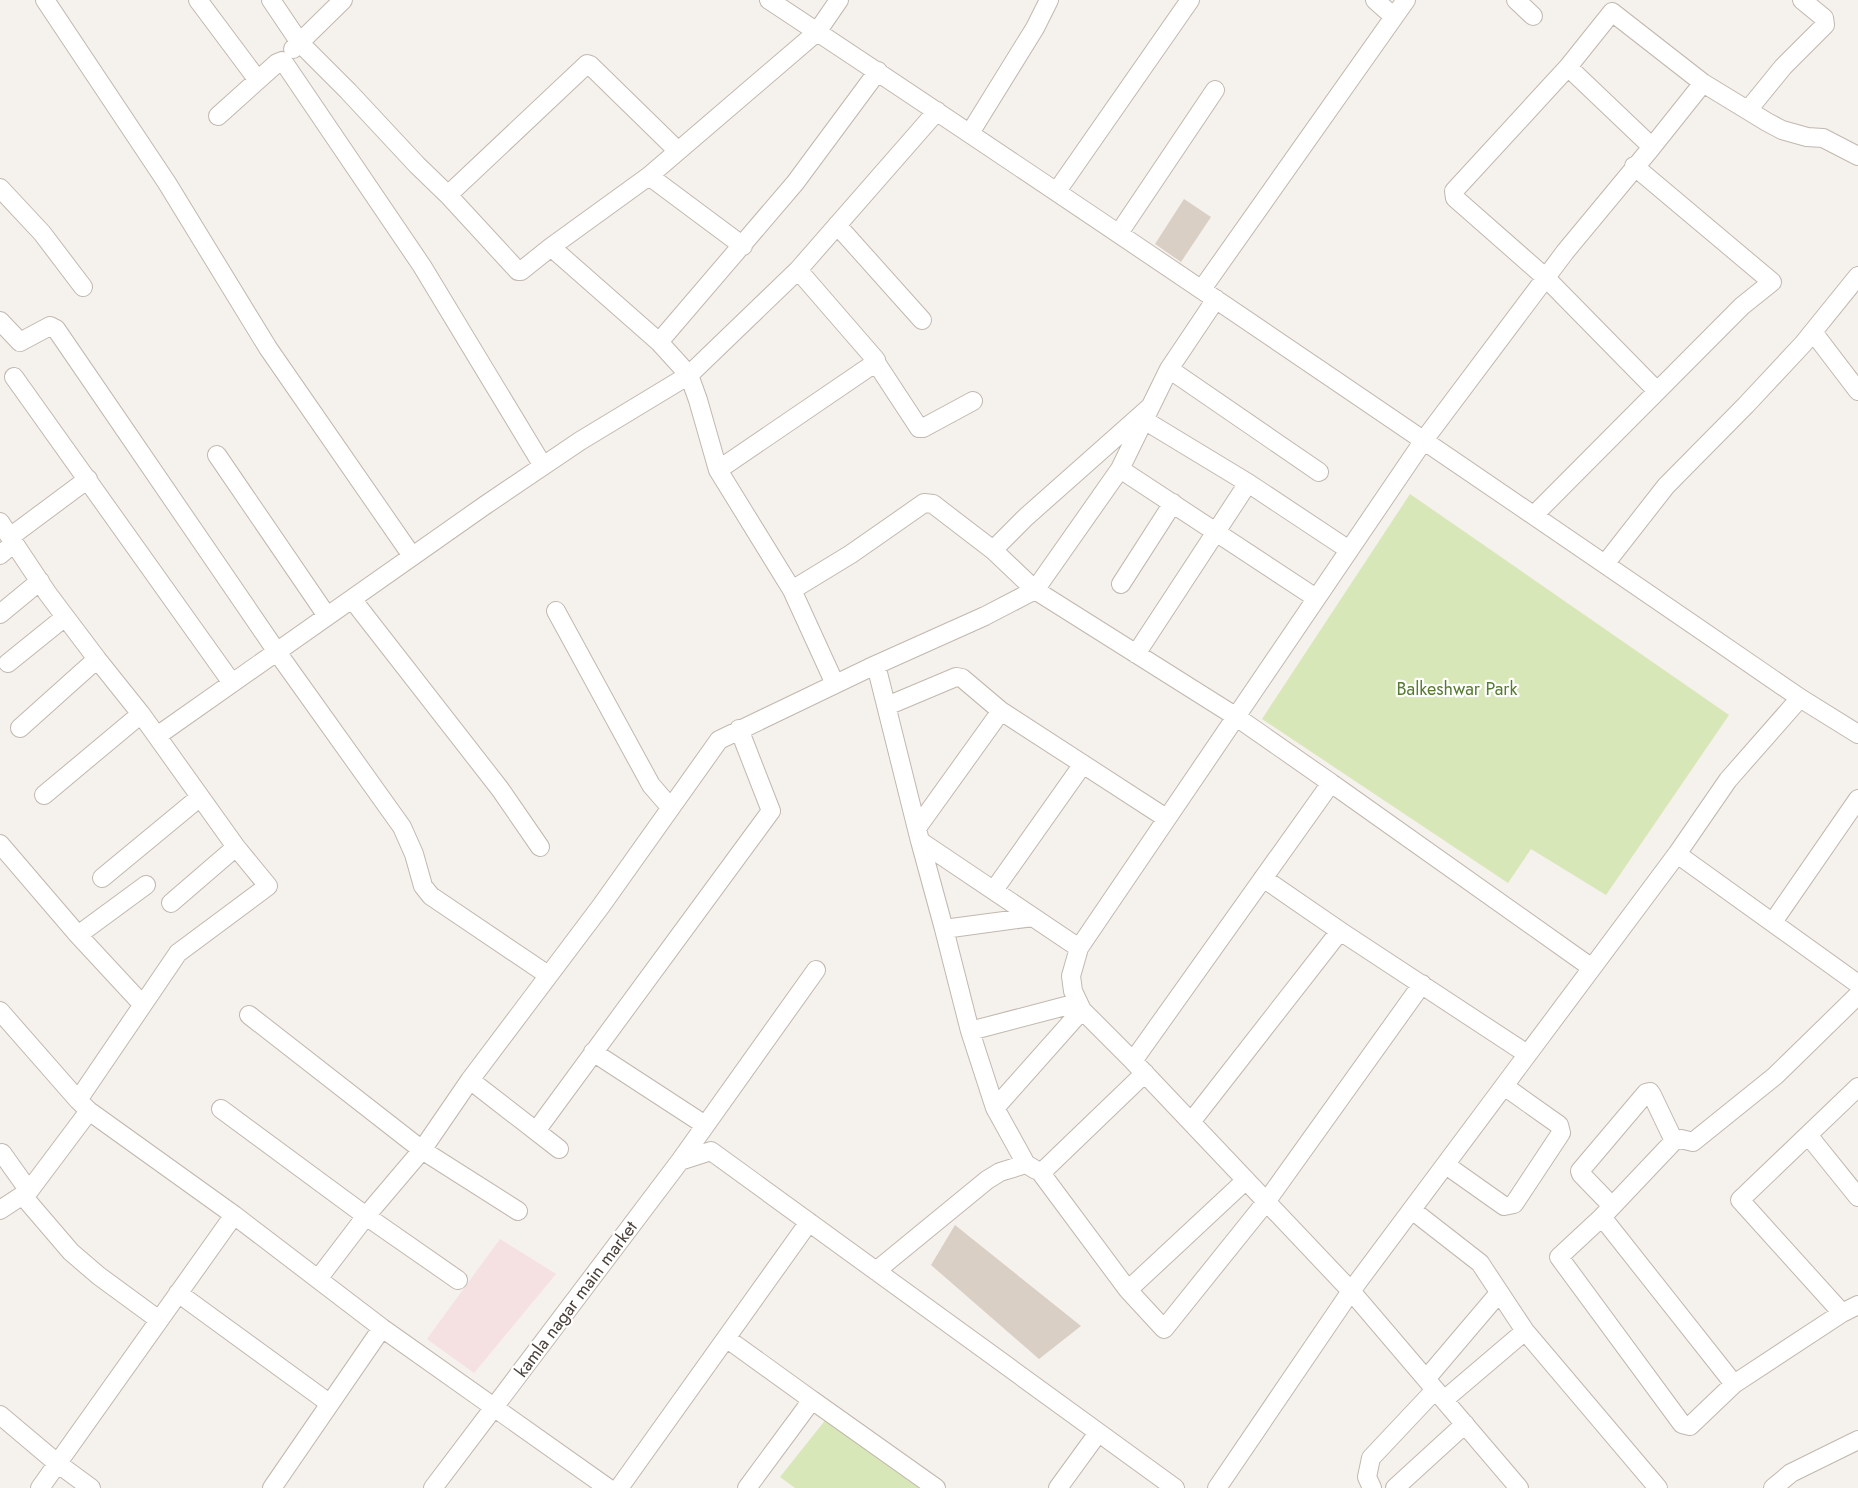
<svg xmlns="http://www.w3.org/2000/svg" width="1858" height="1488" font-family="Jost,sans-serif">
<rect width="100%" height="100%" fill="#f5f1ec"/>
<path fill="#f5e1e1" d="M500,1239l56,35 -82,99 -47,-34z"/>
<path fill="#d8e7b7" d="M1410,494l319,221 -123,180 -75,-46 -23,34 -246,-164z
M827,1418l97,70h-129l-15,-11z"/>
<path fill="#dacfc5" d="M1184,199l27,18 -30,45 -26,-18z
M955,1225l126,101 -42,33 -108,-94z"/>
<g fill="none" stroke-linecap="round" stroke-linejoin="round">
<g stroke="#c1b8af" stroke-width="20">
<path id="minor" d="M45,0l122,183 101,165 144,208
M198,0l59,79
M271,0l29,43 48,48 69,74 31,30 70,76h3l30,-24
M769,0c346,229 689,463 1031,698l58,36
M1375,0l19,17
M1516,0l17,16
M293,49l50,-49
M1748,110l35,-43 42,-42 -1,-7 -22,-18
M218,116l59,-53 5,-2 3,3 137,202 121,200
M970,133l65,-105 14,-28
M1652,147l51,-64
M649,176l94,70
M0,188l42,45 41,54
M1057,191l133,-191
M448,195l139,-131 3,1 88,86
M837,225l85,95
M1119,233l96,-143
M798,270l78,90 -1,3 -157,107 -20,-70 -9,-25 109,-105 139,-159
M1202,289l204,-289
M0,321l20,21 30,-16 6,3 221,323 125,175 12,27 9,32 8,10 117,79
M1813,332l45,59
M659,342l-108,-95 98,-71 168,-144 22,-32
M875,361l44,67h4l50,-27
M1169,369l150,103
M14,377l218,306
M1657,391l-111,-113 -91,-80 -1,-7 114,-124 44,-55 91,71 64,39 15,8 25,7 16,1 35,18
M1150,407l-124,110 -33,33 42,40 85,-121 49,-100 47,-70
M1144,420l104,63 101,67
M217,455l110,161
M1120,469l196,129
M718,470l74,120 43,94
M1534,515l208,-209 30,-24 -138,-116
M0,522l48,72 49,65 44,55 95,133 32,39 -90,67 -100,147 11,11 145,104
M10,537l78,-58
M0,555l14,-12
M1605,564l61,-78 80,-81 57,-61 55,-68
M1121,584l52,-81
M792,590l59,-36 73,-51 9,1 60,46
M352,599l148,190 40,58
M556,611l95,174 19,22
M0,614l40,-33
M1136,654l112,-171
M8,663l57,-46
M876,665l44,176 159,107
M887,706l69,-29 6,1 39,33 -84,117
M1001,711l165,107
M20,728l77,-69
M157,736l327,-230 96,-65 109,-66 -30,-33 136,-159 83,-112
M1331,783l261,185
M44,795l97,-81
M920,841l24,88 89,-12
M0,844l78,91 64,69
M1677,854l181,130
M102,878l98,-81
M994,890l89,-126
M171,903l65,-56
M1773,922l85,-123
M944,929l26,102 107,-28
M1340,931l187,123
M78,935l68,-50
M0,1011l78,89
M249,1015l173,135 96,61
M970,1031l25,77 87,-98
M593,1052l112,73
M470,1080l89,69
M1858,1087l-118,113 102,113 16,-8
M995,1108l31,56 10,6
M221,1109l145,107 92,64
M1191,1122l149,-191 -77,-53
M536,1131l235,-320 -32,-82
M1808,1135l50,62
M2,1153l27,38
M680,1161l136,-191
M1446,1165l58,41 10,-2 47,-71 -2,-8 -55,-39
M1246,1180l-118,110 36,39 102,-127 156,-218
M23,1196l48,56 28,24 60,44
M1612,1206l-31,-32 -1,-3 66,-78 4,-1 2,3 22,46
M0,1210l29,-19 60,-80
M1412,1210l68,53 45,68 133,157
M1602,1217l132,167 108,-71
M876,1271l111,-91 13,-8 26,-8
M318,1279l48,-63 56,-66 48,-70 131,-174 118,-166 150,-72 116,-52 50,-26 200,126 96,67 -198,278
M1128,1290l-87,-117 104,-100
M178,1293l151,110
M726,1338l86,62 -65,88
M1426,1379l73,-86
M1734,1384l-44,42 -8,-2 -123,-167 43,-40 72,-76 7,-2 12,3 82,-66 83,-81
M812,1400l124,88
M1444,1400l81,-69
M0,1415l57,48 34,25
M40,1488l194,-273 148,113 226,160
M272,1488l110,-160
M433,1488l247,-327 31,-10 464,337
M619,1488l190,-266
M1058,1488l40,-55
M1217,1488l134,-197 326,-437 51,-74 72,-82
M1372,1488l-5,-11 4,-19 64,-68
M1395,1488l70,-64
M1519,1488l-168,-197 -218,-230 -51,-51 -9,-19 -2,-15 8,-28 345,-508 141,-188 87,-105 -84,-80
M1773,1488l18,-15 67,-33"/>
</g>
<use href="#minor" stroke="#fff" stroke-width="18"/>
</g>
<g text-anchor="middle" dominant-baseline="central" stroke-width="4.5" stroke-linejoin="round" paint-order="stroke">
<g font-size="18" fill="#557b2e" stroke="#fff">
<text x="1457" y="689">Balkeshwar Park</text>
</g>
<g font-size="18" fill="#4a413a" stroke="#fff">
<text transform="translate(576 1299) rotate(-53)">kamla nagar main market</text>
</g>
</g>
</svg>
